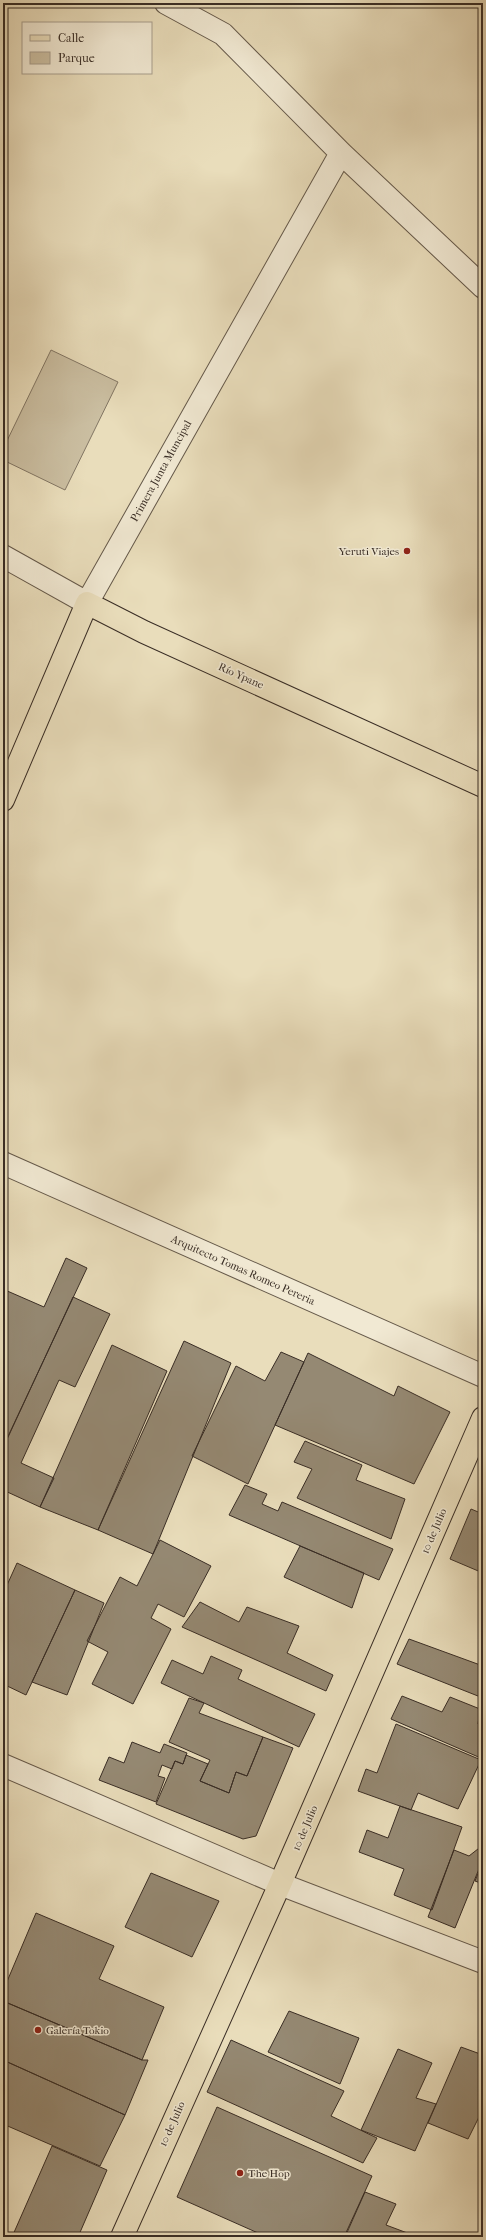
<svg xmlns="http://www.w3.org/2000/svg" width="486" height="2240" font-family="'IM FELL French Canon',serif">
<rect width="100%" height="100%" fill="#e9ddbb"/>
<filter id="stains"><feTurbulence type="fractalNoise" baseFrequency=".005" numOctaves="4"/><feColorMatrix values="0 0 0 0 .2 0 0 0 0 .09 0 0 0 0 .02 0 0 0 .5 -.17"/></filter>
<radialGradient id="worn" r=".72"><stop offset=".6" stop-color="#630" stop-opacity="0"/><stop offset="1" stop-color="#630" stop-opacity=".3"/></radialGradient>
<path fill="#cbbfa2" stroke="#827664" d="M51,350l67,32 -53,108 -62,-30v-11z"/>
<path fill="#958973" stroke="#392d25" d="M66,1258l21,10 -84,179v-154l2,-3 39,17z
M73,1297l37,17 -35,73 -16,-7 -38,83 33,15 -14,29 -37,-17v-42z
M184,1341l47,22 -78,191 -55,-24z
M112,1345l55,26 -69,159 -58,-23z
M281,1352l23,10 -56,122 -56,-28 44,-90 29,15z
M308,1353l86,43 4,-10 52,26 -36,72 -139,-59z
M305,1441l57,24 -6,15 49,19 -14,40 -94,-41 15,-29 -18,-7z
M245,1485l22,9 -5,10 16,7 4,-9 111,47 -14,31 -150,-65z
M471,1509l12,5v59l-33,-14z
M160,1540l51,26 -27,51 -26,-13 -7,14 20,11 -38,75 -41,-20 16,-32 -21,-11 33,-64 17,9z
M300,1546l64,27 -12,35 -68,-31z
M17,1563l58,27 -49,105 -23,-11v-90z
M75,1590l29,13 -37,92 -35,-13z
M200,1602l39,20 8,-15 52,19 -12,27 46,22 -7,16 -144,-64z
M409,1639l74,27v32l-86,-34z
M211,1656l31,14 -4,9 77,35 -16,33 -138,-64 11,-23 31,14z
M402,1696l40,16 8,-15 30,12 -2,15h5v35l-92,-40z
M189,1698l15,5 -5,10 64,24 -16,39 -11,-4 -7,21 -29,-12 10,-21 -41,-18z
M396,1724l85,36 -23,49 -40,-16 -7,17 -53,-19 8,-22 11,4z
M263,1737l30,11 -37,88 -13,3 -87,-35 19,-43 8,3 3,-9 22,9 -8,17 29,12 7,-21 11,4z
M132,1742l28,11 4,-9 23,9 -4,11 -8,-3 -3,8 -10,-4 -4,11 7,2 -9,24 -57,-22 10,-23 15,6z
M400,1806l62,21 -30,83 -38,-15 10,-26 -45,-17 8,-22 21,8z
M483,1845v14l-28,69 -27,-11 26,-67 15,6z
M483,1861v23l-8,-3z
M151,1873l68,28 -27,56 -67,-30z
M36,1913l78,33 -15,33 65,28 -22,53 -139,-59v-10z
M3,2001l139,59h6l-23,55 -122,-55z
M289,2011l70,27 -19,46 -72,-32z
M231,2040l113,51 -13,25 46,22 -14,25 -156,-71z
M461,2047l22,8v54l-15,30 -40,-16z
M398,2049l34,14 -16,35 20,6 -21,47 -54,-21z
M3,2060l122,55 -25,51 -97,-42z
M217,2107l155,69 -28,61h-77l-90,-40z
M52,2146l55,24 -29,67h-66z
M365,2192l31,12 -10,21 24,9 -2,3h-63z"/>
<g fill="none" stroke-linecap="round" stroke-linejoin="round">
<g stroke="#65594a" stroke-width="24">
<path id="minor" d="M166,3l57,31 118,119 142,134
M3,556l84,47 254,-450
M3,1163l480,213
M3,1765l277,119 203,78"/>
</g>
<g stroke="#392d25" stroke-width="24">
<path id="major" d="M3,800l84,-197 57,29 339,154
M122,2237l158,-353 203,-466"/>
</g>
<use href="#minor" stroke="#f1e9d3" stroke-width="22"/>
<use href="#major" stroke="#e9ddbb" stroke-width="22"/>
</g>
<g fill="#8f2418" stroke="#f1e9d3" stroke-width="1.5">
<circle cx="407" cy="551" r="4"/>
<circle cx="38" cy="2030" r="4"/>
<circle cx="240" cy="2173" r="4"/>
</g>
<g text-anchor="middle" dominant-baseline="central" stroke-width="3" stroke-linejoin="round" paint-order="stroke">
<g font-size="11" fill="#392d25" stroke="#f1e9d3">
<text transform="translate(161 471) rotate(-61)">Primera Junta Muncipal</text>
<text transform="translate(241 676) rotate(24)">Río Ypane</text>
<text transform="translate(243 1270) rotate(24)">Arquitecto Tomas Romeo Pereria</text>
<text transform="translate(434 1531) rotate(-67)">10 de Julio</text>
<text transform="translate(305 1828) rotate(-67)">10 de Julio</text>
<text transform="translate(172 2124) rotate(-66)">10 de Julio</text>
</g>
<g font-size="11" fill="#392d25" stroke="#f1e9d3" text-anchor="start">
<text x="399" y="551" text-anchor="end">Yeruti Viajes</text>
<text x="46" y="2030">Galería Tokio</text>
<text x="248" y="2173">The Hop</text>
</g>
</g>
<rect width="486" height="2240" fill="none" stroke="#e9ddbb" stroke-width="16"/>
<rect x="4" y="4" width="478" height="2232" fill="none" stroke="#392d25" stroke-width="2"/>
<rect x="8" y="8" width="470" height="2224" fill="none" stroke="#392d25"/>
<rect x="22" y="22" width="130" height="52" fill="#f1e9d3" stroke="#a79e8d"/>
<rect x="30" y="35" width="20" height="6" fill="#e9ddbb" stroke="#a79e8d"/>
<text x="58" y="42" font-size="12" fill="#392d25">Calle</text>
<rect x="30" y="52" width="20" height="12" fill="#cbbfa2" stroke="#a79e8d"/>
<text x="58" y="62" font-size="12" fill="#392d25">Parque</text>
<rect width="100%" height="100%" filter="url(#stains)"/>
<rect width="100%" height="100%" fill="url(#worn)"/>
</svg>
